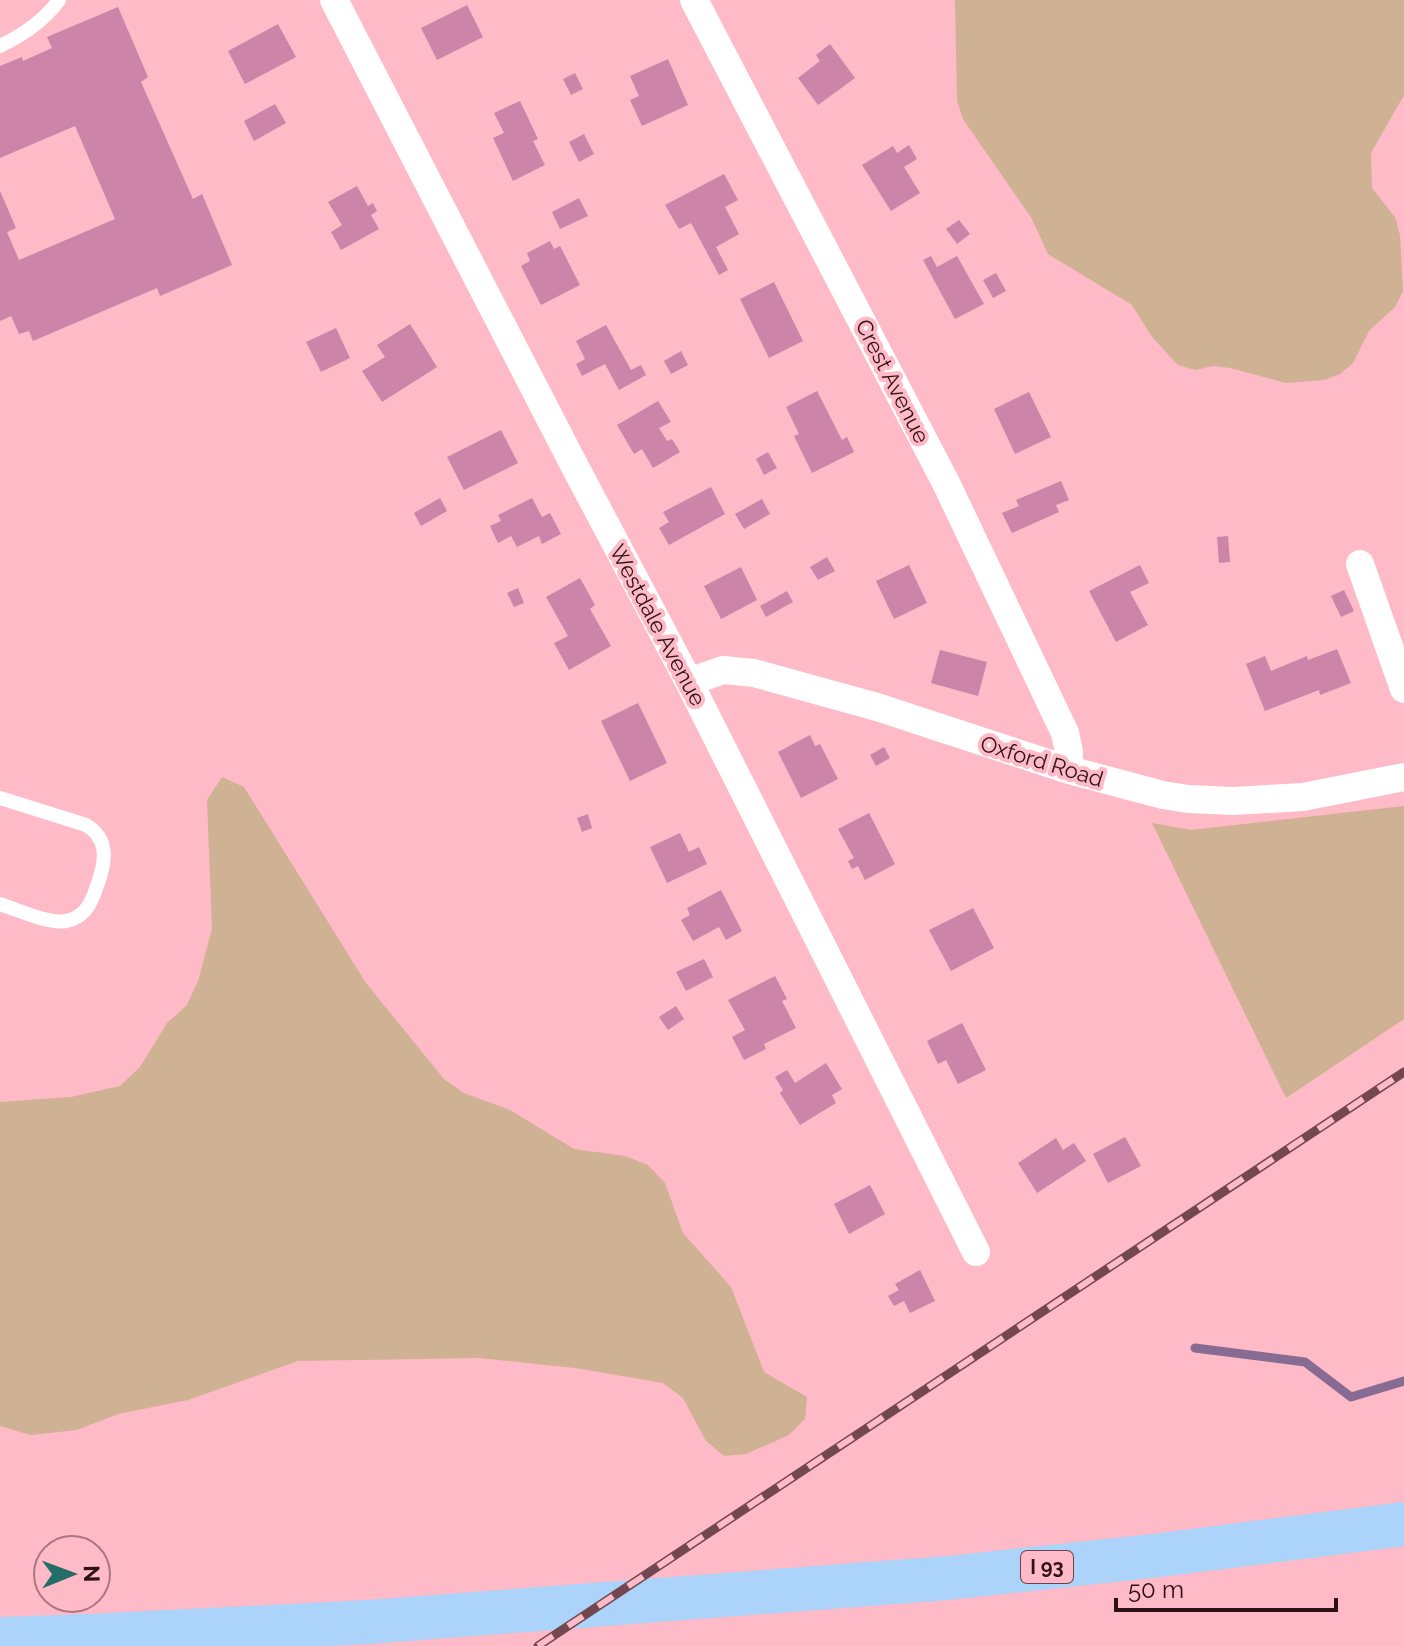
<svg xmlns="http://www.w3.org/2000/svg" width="1404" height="1646" font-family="Raleway,sans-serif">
<rect width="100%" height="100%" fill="#febac6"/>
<path fill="#cfb193" d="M955,0h449v95l-33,58 1,35 23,29 5,18 3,56 -8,16 -26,24 -16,32 -13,11 -16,6 -38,3 -56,-15 -17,-2 -18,4 -17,-5 -26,-28 -20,-32 -84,-51 -16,-35 -69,-100 -6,-18z
M222,777l22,10 122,196 78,96 20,14 46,17 64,39 51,7 23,9 17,18 18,50 48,54 33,85 43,25 -2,22 -16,16 -43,19 -22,2 -18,-15 -23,-43 -20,-15 -88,-15 -96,-10 -181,3 -110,39 -70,14 -41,16 -46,5 -31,-9v-324l71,-5 49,-11 20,-19 27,-44 20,-18 11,-24 14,-52 -5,-129z
M1404,806v213l-118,79 -134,-275 39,7z"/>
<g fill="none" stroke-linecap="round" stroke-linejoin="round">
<path stroke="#876b92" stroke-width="9" d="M1195,1348l110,14 46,35 53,-16"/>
</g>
<path fill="#cc84a9" d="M467,5l16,32 -46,23 -16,-32z
M118,7l30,70 -7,5 52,117 9,-5 30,71 -72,31 -3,-8 -124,53 -4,-10 -10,3 -8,-18 -11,5v-130l16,37 -9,4 12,28 96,-41 -40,-93 -75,32v-92l22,-9 1,4 29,-13 -5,-11z
M278,24l18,33 -51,27 -17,-33z
M830,44l25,34 -37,27 -20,-27 22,-17 -4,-6z
M668,59l20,46 -46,21 -12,-26 9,-4 -9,-20z
M575,73l8,16 -12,6 -8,-16z
M520,101l18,38 -5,2 12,24 -32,16 -20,-43 11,-5 -10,-20z
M275,104l11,19 -32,18 -10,-20z
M584,134l10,20 -15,8 -10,-20z
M909,145l8,14 -13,8 16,26 -29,18 -29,-46 31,-19 4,7z
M724,174l14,26 -13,7 14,27 -23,13 12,23 -9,5 -28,-52 -12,6 -14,-24z
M357,186l11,20 5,-3 4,8 -6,4 8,14 -38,21 -10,-18 11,-7 -14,-23z
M579,198l9,18 -28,13 -8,-17z
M959,220l11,14 -13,10 -11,-15z
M550,241l4,8 6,-3 20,39 -39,20 -20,-39 9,-5 -3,-8z
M931,256l6,11 20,-11 27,48 -29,15 -32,-59z
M996,273l10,18 -13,7 -10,-18z
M774,282l29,59 -34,17 -29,-59z
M410,324l27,43 -55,35 -20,-31 23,-14 -8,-12z
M606,325l25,45 10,-5 5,10 -27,15 -14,-26 -23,12 -6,-12 9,-5 -9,-18z
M336,328l14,30 -29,14 -15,-30z
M681,351l7,14 -17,9 -7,-13z
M817,391l25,49 5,-3 7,15 -42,21 -18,-37 5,-2 -13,-27z
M1029,392l22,45 -36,17 -21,-45z
M658,401l13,21 -12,6 8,13 5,-2 8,13 -27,16 -11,-19 -8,5 -17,-29z
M501,430l17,33 -54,27 -17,-33z
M768,452l9,16 -13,7 -8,-16z
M1061,481l8,19 -13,5 3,7 -47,21 -10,-20 17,-7 -3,-6z
M711,487l14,27 -56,31 -10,-17 10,-6 -6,-10z
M440,498l7,13 -26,15 -7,-13z
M532,498l10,19 8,-4 11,21 -19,10 -3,-8 -22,11 -6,-11 -13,7 -8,-17 11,-5 -3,-6z
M762,499l8,15 -26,15 -9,-15z
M1228,536l2,26 -11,1 -2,-26z
M827,557l8,14 -17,9 -8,-13z
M909,565l18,38 -33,16 -18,-38z
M1140,565l9,18 -19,9 18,33 -32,17 -27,-51z
M741,567l16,33 -36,19 -17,-33z
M580,578l15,27 -5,4 21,37 -42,24 -15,-27 14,-7 -22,-39z
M518,588l6,15 -10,4 -7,-14z
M1344,590l10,21 -13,6 -10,-21z
M787,591l6,11 -27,15 -6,-11z
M1337,649l14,34 -31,12 -1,-5 -54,21 -19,-47 19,-8 6,15 36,-15 1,4z
M940,650l47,12 -9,34 -47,-13z
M638,703l29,60 -37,18 -29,-60z
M810,735l5,11 5,-2 18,35 -37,19 -23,-46z
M884,747l6,11 -14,8 -6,-11z
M869,813l26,51 -30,16 -7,-14 -6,3 -4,-8 6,-3 -16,-29z
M588,814l4,14 -10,4 -5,-14z
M680,833l9,19 10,-5 8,17 -40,19 -17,-36z
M721,890l21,41 -16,9 -7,-13 -26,14 -12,-21 9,-5 -3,-7z
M973,908l21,40 -43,23 -22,-41z
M704,959l9,18 -27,14 -10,-19z
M775,976l12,23 -5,2 14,27 -32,16 2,5 -22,11 -12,-23 13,-7 -17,-30z
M676,1006l8,13 -16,11 -9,-13z
M962,1023l24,47 -28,14 -12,-24 -8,4 -11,-23z
M826,1063l16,26 -10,6 4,8 -36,22 -20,-32 3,-3 -8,-13 12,-7 8,13z
M1125,1137l16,29 -33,17 -15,-29z
M1056,1138l7,12 11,-7 12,18 -49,32 -19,-30z
M870,1185l15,29 -36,20 -15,-30z
M920,1270l15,31 -25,12 -6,-12 -10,5 -6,-10 11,-6 -4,-6z"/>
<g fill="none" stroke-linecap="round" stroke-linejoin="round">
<path stroke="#fff" stroke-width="14" d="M0,46c23,-11 44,-25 59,-46
M0,798l86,27c22,13 20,34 13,55 -6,18 -11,37 -33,41 -18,3 -48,-11 -66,-17"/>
<path stroke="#fff" stroke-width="28" d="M334,0l239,463 116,219 287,570
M694,0l252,483 119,250 4,19v18
M1360,564l44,125
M689,682l34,-12 31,3 123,34 192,63 94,25 25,4 45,2 70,-4 101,-20"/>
<path stroke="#acd3f9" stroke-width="44" d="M0,1639l87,-3 281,-14 580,-44 204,-22 252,-32"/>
<g stroke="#724750" stroke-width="9">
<path id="rail" d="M538,1646l866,-574"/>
</g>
<use href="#rail" stroke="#febac6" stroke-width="6" stroke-dasharray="18" stroke-linecap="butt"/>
</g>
<g text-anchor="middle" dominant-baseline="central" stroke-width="8" stroke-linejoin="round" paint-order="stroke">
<rect fill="#febac6" stroke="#6c434c" stroke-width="2" x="1021" y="1551" width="52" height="32" rx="6"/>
<g font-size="20" font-weight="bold" fill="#2e1017">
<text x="1047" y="1567">I 93</text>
</g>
<g font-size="22" fill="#2e1017" stroke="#febac6">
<text transform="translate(893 381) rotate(63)">Crest Avenue</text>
<text transform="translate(658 625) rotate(62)">Westdale Avenue</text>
<text transform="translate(1042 761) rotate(17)">Oxford Road</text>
</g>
</g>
<g transform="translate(72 1574) rotate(89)"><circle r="38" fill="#febac6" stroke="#ab7680" stroke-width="2"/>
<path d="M0-6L14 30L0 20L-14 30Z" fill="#246e68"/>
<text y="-12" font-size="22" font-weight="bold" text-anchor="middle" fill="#2e1017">N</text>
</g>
<path d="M1116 1598v12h220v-12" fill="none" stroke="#2e1017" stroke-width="4"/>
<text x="1128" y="1598" font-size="24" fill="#2e1017" stroke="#febac6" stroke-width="6" paint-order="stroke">50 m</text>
</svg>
